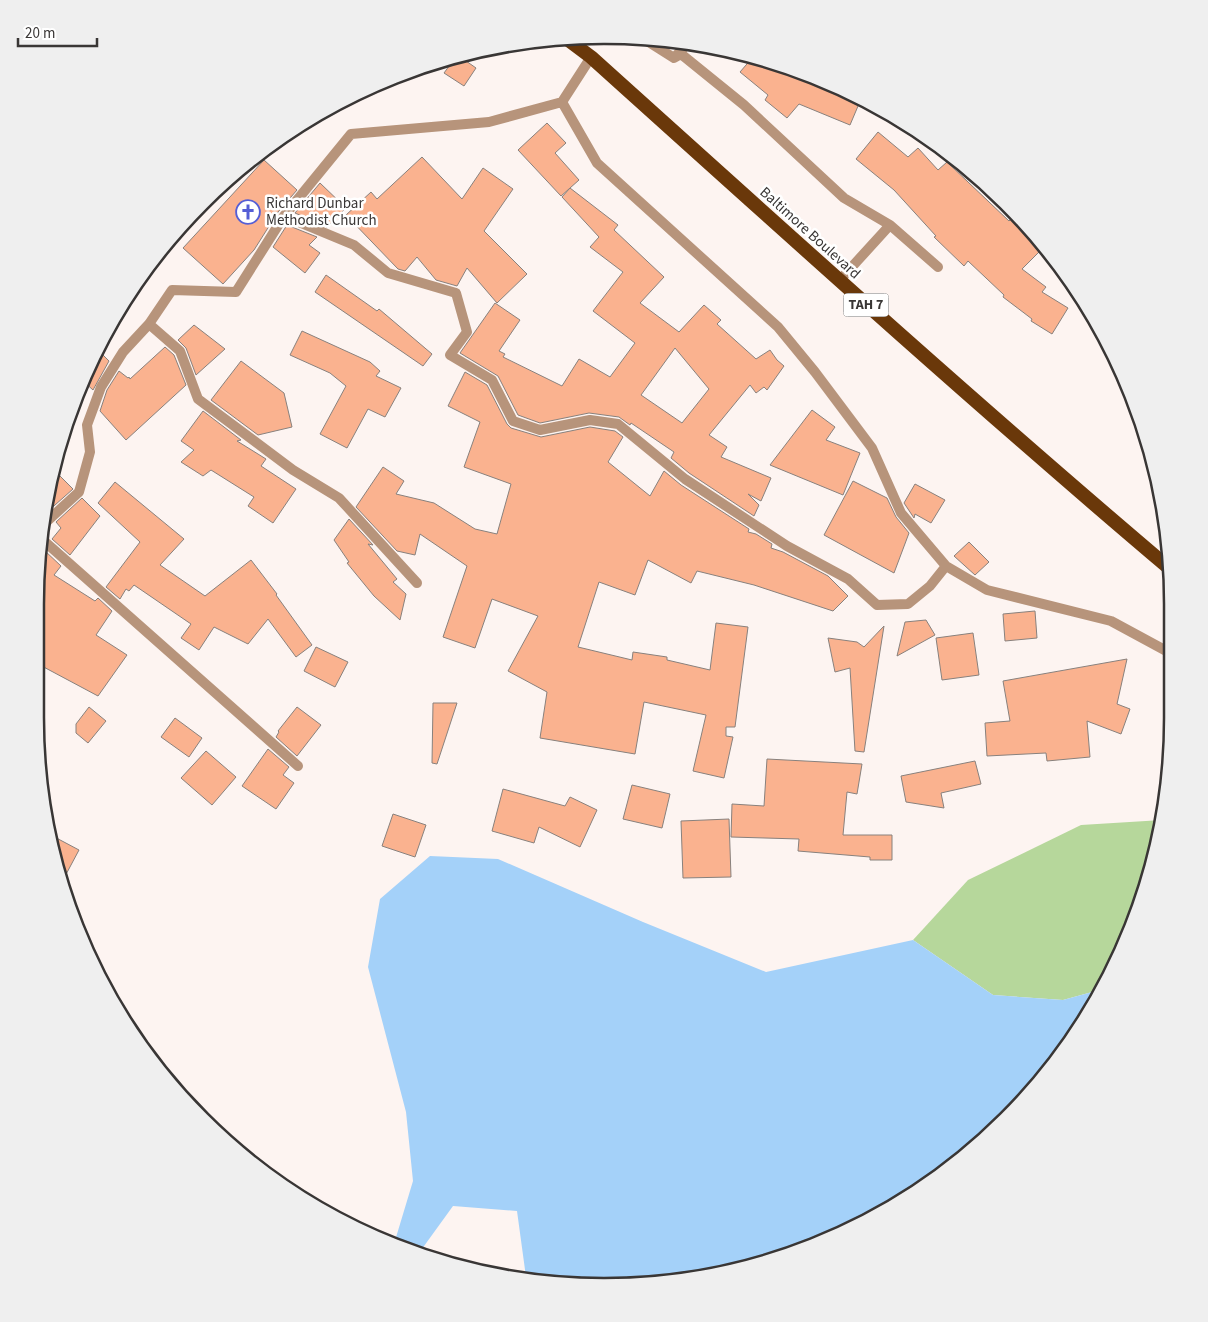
<svg xmlns="http://www.w3.org/2000/svg" width="1208" height="1322" font-family="'Source Sans 3',sans-serif">
<rect width="100%" height="100%" fill="#fdf4f1"/>
<path fill="#b6d79b" d="M1162,820l-19,81 -40,88 -40,11 -70,-5 -80,-55 55,-60 113,-55z"/>
<path fill="#a4d1f9" d="M430,856l68,3 145,63 123,50 147,-32 80,55 70,5 40,-11 -6,13 -65,91 -82,77 -128,74 -107,32 -111,11 -78,-10 -9,-66 -64,-5 -34,47 -25,-9 19,-63 -7,-69 -38,-145 12,-68z"/>
<path fill="#fab28f" stroke="#88817d" fill-rule="evenodd" d="M459,56l17,12 -12,18 -20,-13 11,-15z
M753,57l68,21 40,21 -11,26 -51,-21 -12,14 -22,-18 3,-5 -28,-23z
M547,123l19,20 -11,10 24,27 -9,8 48,37 -4,5 50,47 -24,26 39,29 25,-27 17,15 -4,4 39,35 14,-9 7,10 7,6 -17,24 -3,-3 -8,6 -6,-8 -41,50 18,12 -6,10 50,21 -10,23 -13,-7 11,11 -5,11 -65,-43 -18,-15 3,-6 -43,-29 -1,2 -11,-8 -30,-4 -49,10 -22,-8 -20,-39 -38,-23 35,-50 25,17 -21,31 6,3 -2,3 59,29 17,-27 31,18 25,-34 -42,-32 30,-39 -33,-25 9,-10 -37,-40 8,-9 -9,8 -43,-46zM675,348l34,41 -27,34 -41,-28z
M878,132l30,25 10,-9 20,22 9,-8 62,59 4,-4 25,23 6,7 -22,22 24,18 -4,5 26,16 -16,26 -21,-13 1,-2 -29,-22 1,-2 -36,-34 -4,5 -30,-29 2,-1 -42,-46 -38,-31z
M422,157l40,42 21,-31 30,21 -29,42 43,43 -30,29 -30,-35 -10,18 -21,-6 -19,-23 -12,14 -7,-2 -52,-54 25,-23 6,7z
M264,160l33,30 -19,22 -24,38 -31,34 -40,-36z
M320,183l26,25 -19,19 -32,-14z
M287,225l30,12 -8,8 11,8 -15,20 -32,-26z
M326,275l51,36 2,-2 53,45 -9,12 -108,-74z
M194,325l31,24 -29,26 -10,-27 -8,-8z
M302,331l68,31 10,9 -4,5 25,12 -16,29 -17,-8 -21,39 -27,-14 26,-48 -16,-13 -40,-18z
M165,347l9,8 12,30 -60,55 -26,-29 7,-21 12,-19 9,7 1,-1 1,2z
M98,350l11,11 -16,29 -11,-10z
M241,361l43,32 8,34 -34,8 -47,-35z
M465,372l22,13 20,39 4,4 30,9 49,-10 25,4 8,6 -15,25 42,34 14,-25 17,14 68,44 -1,3 8,2 16,10 -1,4 12,4 45,24 20,20 -15,15 -79,-26 -57,-14 -6,12 -43,-23 -13,35 -36,-13 -21,65 54,13 1,-8 34,5v3l43,10 6,-47 32,4 -13,100h-9v9l7,1 -9,41 -31,-7 13,-56 -62,-13 -9,52 -95,-16 7,-46 -39,-21 30,-55 -46,-17 -17,49 -32,-11 24,-71 -47,-32 -5,21 -18,-4 -41,-44 27,-40 21,14 -8,13 38,9 41,26 22,5 14,-50 -47,-17 16,-45 -32,-16z
M812,410l23,17 -9,13 34,13 -17,42 -73,-30z
M203,411l38,29 -4,1 29,18 -5,7 35,23 -23,34 -25,-17 6,-9 -43,-27 -8,6 -22,-14 13,-12 -13,-9z
M53,469l20,20 -27,24 -1,-2 1,-18z
M853,481l34,17 9,19 13,16 -15,40 -70,-38z
M115,482l69,57 -24,26 45,31 46,-36 26,34 -1,1 36,50 -16,12 -28,-38 -20,25 -34,-17 -15,23 -18,-12 10,-14 -57,-39 -5,6 -3,-2 -6,10 -14,-12 34,-45 -42,-39z
M915,484l30,16 -14,23 -16,-9 -1,4 -10,-15z
M82,498l18,18 -30,39 -18,-16 9,-11 -5,-6z
M349,519l24,26 -5,-1 29,35 -4,3 13,12 -6,26 -26,-24 -27,-33 2,-1 -15,-22z
M969,542l20,20 -14,13 -21,-19z
M44,550l17,16 -7,9 41,26 3,-3 14,13 -16,24 31,20 -29,41 -60,-32z
M1035,611l2,27 -32,3 -2,-27z
M926,620l9,15 -38,21 8,-34z
M884,626l-20,126 -9,-1 -5,-83 -15,4 -7,-34 29,4 7,5z
M973,633l6,42 -37,5 -6,-42z
M316,647l32,15 -13,25 -31,-16z
M1127,659l-10,45 13,5 -9,25 -34,-13 3,36 -43,4 -1,-8 -59,3 -2,-33 25,-2 -7,-40z
M433,703h24l-20,61 -5,-1z
M89,707l17,14 -18,22 -12,-10v-9z
M297,707l24,18 -24,31 -21,-19 3,-5 -1,-1z
M175,718l27,20 -13,19 -28,-20z
M268,749l21,18 -6,8 11,8 -18,26 -34,-23z
M206,751l30,26 -24,28 -31,-27z
M767,759l95,5 -5,30 -10,-2 -4,43h49v25h-22v-3l-72,-6 1,-12 -68,-2 1,-33 32,2z
M975,761l6,23 -40,9 3,15 -38,-6 -5,-26z
M632,785l38,9 -8,34 -39,-9z
M503,789l62,17 5,-9 27,13 -17,37 -41,-20 -5,16 -42,-12z
M393,814l33,11 -11,32 -33,-11z
M729,819l2,58 -48,1 -2,-57z
M47,833l32,17 -16,30 -9,-28z"/>
<g fill="none" stroke-linecap="round" stroke-linejoin="round">
<path stroke="#b7947b" stroke-width="10" d="M644,39l30,19 7,-4 63,51 100,93 46,27 -51,56
M675,57l13,-14
M562,102l35,61 181,164 37,45 57,76 29,65 45,53 41,24 124,31 61,33
M284,216l70,29 34,28 68,20 11,39 -17,23 42,25 21,41 27,9 50,-10 28,4 67,55 102,67 61,33 29,26 31,-1 22,-18 16,-20
M890,225l48,42
M149,324l31,27 18,48 95,71 46,28 78,85
M44,524l35,-32 11,-40 -3,-27 14,-38 22,-35 26,-28 23,-34 64,2 48,-76 67,-82 138,-12 73,-20 29,-45
M44,541l254,225"/>
<path stroke="#6a380a" stroke-width="14" d="M567,39l24,18c191,172 382,345 578,511"/>
</g>
<defs>
<g id="church-ring" transform="scale(1.25)"><circle r="9.5" fill="#fff" stroke="#555ed5" stroke-width="1.5"/><path d="M-1.2-6h2.4v3.5h3.3v2.4h-3.3V6h-2.4V-.1h-3.3v-2.4h3.3Z" fill="#555ed5"/></g>
</defs>
<g fill-rule="evenodd">
<use href="#church-ring" x="248" y="212"/>
</g>
<g text-anchor="middle" dominant-baseline="central" stroke-width="5" stroke-linejoin="round" paint-order="stroke">
<rect fill="#fff" stroke="#747272" stroke-width="1" x="843.5" y="293.5" width="45" height="23" rx="4"/>
<g font-size="14" font-weight="bold" fill="#393635">
<text x="866" y="305">TAH 7</text>
</g>
<g font-size="15" fill="#393635" stroke="#fff" text-anchor="start">
<text x="266" y="203">Richard Dunbar<tspan x="266" dy="17">Methodist Church</tspan></text>
</g>
<g font-size="15" fill="#393635" stroke="#fff">
<text transform="translate(810 233) rotate(42)">Baltimore Boulevard</text>
</g>
</g>
<path d="M0 0H1208V1322H0ZM604 44H604A560 560 0 0 1 1164 604V718A560 560 0 0 1 604 1278H604A560 560 0 0 1 44 718V604A560 560 0 0 1 604 44Z" fill="#efefef" fill-rule="evenodd"/>
<path fill="none" stroke="#393635" stroke-width="2.5" d="M604 44H604A560 560 0 0 1 1164 604V718A560 560 0 0 1 604 1278H604A560 560 0 0 1 44 718V604A560 560 0 0 1 604 44Z"/>
<path d="M18 38v8h79v-8" fill="none" stroke="#393635" stroke-width="2.5"/>
<text x="25" y="38" font-size="15" fill="#393635" stroke="#ffffff" stroke-width="4" paint-order="stroke">20 m</text>
</svg>
